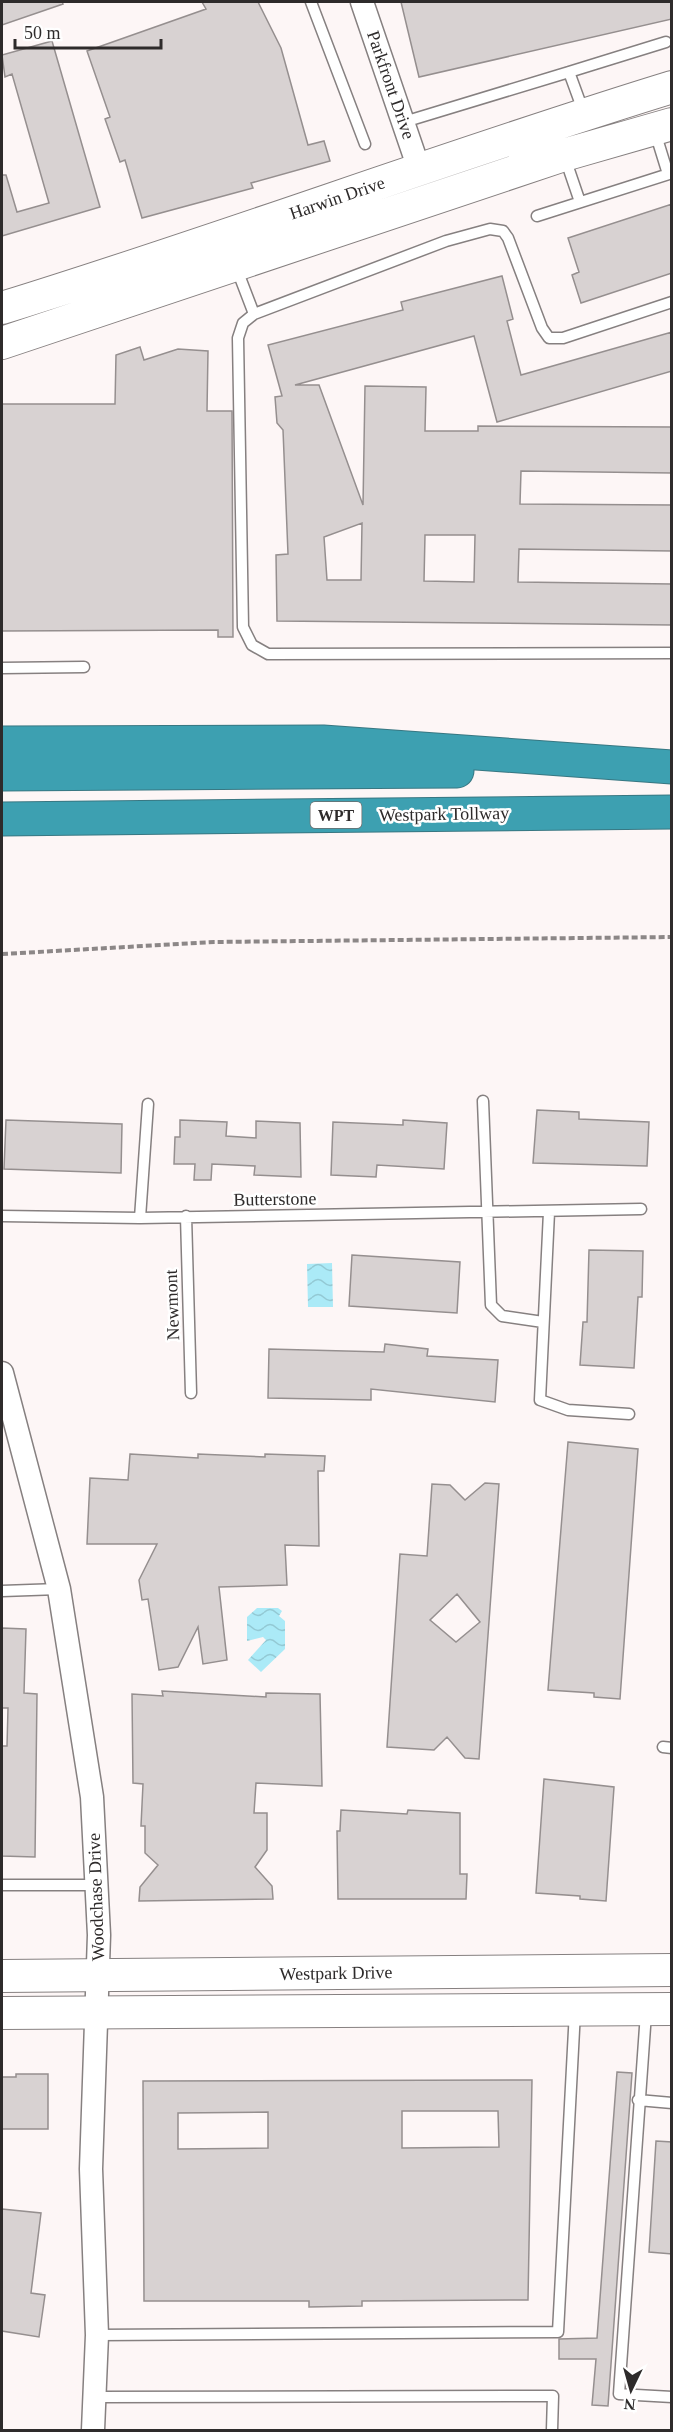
<svg xmlns="http://www.w3.org/2000/svg" width="673" height="2432" font-family="Georgia,serif">
<defs>
<pattern id="water-waves" width="16" height="10" patternUnits="userSpaceOnUse" patternTransform="scale(1.5)"><rect width="16" height="10" fill="#abeaf7"/><path d="M0 5q4-4 8 0t8 0" fill="none" stroke="#93c9d4"/></pattern>
</defs>
<rect width="100%" height="100%" fill="#fdf6f6"/>
<path fill="url(#water-waves)" d="M332,1263l1,44h-25l-1,-43z
M257,1608h21l4,3 -3,5 6,5v28l-24,23 -13,-12 18,-20 -3,-3 -16,4v-24z"/>
<path fill="#d8d2d2" stroke="#958f8f" stroke-width="1.5" fill-rule="evenodd" d="M2,2h60l1,2 -61,21z
M202,2h56l23,46 27,97 16,-4 6,20 -79,22 2,5 -111,30 -17,-58 -5,2 -15,-43 5,-2 -23,-66 119,-42z
M401,2h271v17l-253,58z
M52,41l48,166 -98,29v-61h4l11,37 32,-9 -37,-129 -7,3 -3,-22z
M672,204v69l-91,30 -9,-28 7,-3 -11,-34z
M502,276l11,43 -6,2 14,54 151,-43v39l-175,51 -23,-86 -179,49h24l44,120 2,-119 61,1 -1,44h53v-5l194,1v46l-151,-2 -1,33 152,1v46l-153,-2 -1,33 154,2v41l-395,-4 -1,-66 12,-1 -5,-124 -6,-7 -2,-26 7,-1 -14,-51 135,-35 -2,-8zM362,523l-1,57h-34l-3,-43zM425,535h50l-1,47 -50,-1z
M140,347l4,13 34,-11 30,2 -1,60h25l1,226h-15v-7l-216,1v-227h113l1,-49z
M537,1110l42,2v7l70,3 -2,44 -114,-3z
M6,1120l116,4 -1,49 -117,-4z
M180,1120l47,2 -1,14 30,2v-17l44,2 1,54 -47,-2 1,-9 -43,-2 -1,16h-17l1,-16h-21l1,-27h5z
M403,1120l44,3 -3,46 -67,-4 -1,12 -45,-2 2,-53 70,3z
M589,1250l54,1 -1,46h-4l-4,71 -54,-3 3,-43h4z
M352,1255l108,7 -3,51 -108,-7z
M385,1344l43,5 -1,7 71,4 -3,42 -124,-13v11l-103,-2 1,-49 115,3z
M568,1442l70,7 -18,250 -26,-2v-4l-46,-3z
M130,1454l68,4v-4l67,3v-3l60,2 -1,15h-6l1,75 -34,-1 2,40 -68,2 8,73 -24,4 -5,-37 -20,40 -19,3 -11,-71 -6,1 -3,-20 18,-36h-70l3,-66 38,2z
M485,1483l14,1 -20,275 -14,-1 -18,-21 -13,13 -47,-3 13,-193 27,2 5,-72 18,1 15,15zM457,1594l23,28 -24,20 -26,-22z
M2,1628l24,1 -2,64 13,1 -2,163 -33,-1v-110h5l1,-38h-6z
M162,1691l104,6v-4l54,1 2,92 -66,-3 -2,30h13v37l-12,17 17,19 1,13 -134,2 1,-14 18,-22 -13,-12v-27h-4l2,-42 -10,-1 -1,-89 31,2z
M544,1779l70,8 -8,114 -26,-2v-3l-44,-3z
M341,1810l66,4 1,-4 52,3v61h7l-1,25h-128l-1,-68h3z
M617,2072l15,1 -24,333 -16,-1 4,-46h-37v-20l38,-1z
M16,2074h32v55h-46v-52h14z
M532,2080l-4,220 -166,1v5l-53,1v-6h-165l-1,-220zM402,2111h96l1,36 -97,1zM268,2112v36l-90,1v-36z
M656,2141l16,1v112l-23,-2z
M2,2209l39,4 -10,80 14,2 -6,42 -37,-6z"/>
<g fill="none" stroke-linecap="round" stroke-linejoin="round">
<g stroke="#868080" stroke-width="13">
<path id="service" d="M311,2l54,142
M584,113l-15,-41 97,-30
M404,122l165,-50
M655,132l13,42
M565,158l15,44
M537,216l135,-43
M236,267l18,47
M672,302l-109,36h-14l-7,-10 -34,-90 -5,-7 -13,-2 -44,12 -192,73 -11,9 -5,15 5,289 9,18 16,9 404,-1
M2,668l82,-1
M483,1101l8,204 11,11 41,6
M549,1212l-9,188 28,10 61,4
M2,1216l138,2 501,-9
M186,1216l5,177
M140,1218l8,-114
M2,1591l57,-2
M663,1747l9,1
M2,1885h95
M646,2013l-27,381 53,3
M638,2100l34,3
M97,2335l461,-3 17,-321
M95,2397l458,-1 -1,34"/>
</g>
<g stroke="#868080" stroke-width="25">
<path id="minor" d="M362,2l57,167
M2,1373l57,216 33,208 7,138 -8,234 6,166 -4,95"/>
</g>
<g stroke="#868080" stroke-width="34">
<path id="secondary" d="M2,308c224,-69 445,-152 670,-221
M2,343l562,-188 108,-31
M2,1976l670,-6
M2,2013l670,-4"/>
</g>
<g stroke="#387782" stroke-width="35">
<path id="motorway" d="M2,743l321,-1 349,25
M2,774l455,-3
M2,819l670,-7"/>
</g>
<path stroke="#8c8787" stroke-width="4" stroke-dasharray="6 3" stroke-linecap="butt" d="M2,954l212,-12 458,-5"/>
<use href="#service" stroke="#fff" stroke-width="10"/>
<use href="#minor" stroke="#fff" stroke-width="22"/>
<use href="#secondary" stroke="#fff" stroke-width="32"/>
<use href="#motorway" stroke="#3da0b1" stroke-width="33"/>
</g>
<g text-anchor="middle" dominant-baseline="central" stroke-width="5" stroke-linejoin="round" paint-order="stroke">
<rect fill="#fff" stroke="#6d6b6b" stroke-width="1.5" x="310.5" y="802" width="51" height="26" rx="4.5"/>
<g font-size="16" font-weight="bold" fill="#2e2b2b">
<text x="336" y="815">WPT</text>
</g>
<g font-size="18" fill="#2e2b2b" stroke="#fff">
<text transform="translate(391 85) rotate(71)">Parkfront Drive</text>
<text transform="translate(337 198) rotate(-19)">Harwin Drive</text>
<text transform="translate(444 814) rotate(-1)">Westpark Tollway</text>
<text transform="translate(275 1199) rotate(-1)">Butterstone</text>
<text transform="translate(172 1305) rotate(-92)">Newmont</text>
<text transform="translate(96 1897) rotate(-92)">Woodchase Drive</text>
<text transform="translate(336 1973) rotate(-1)">Westpark Drive</text>
</g>
</g>
<rect width="673" height="2432" fill="none" stroke="#2e2b2b" stroke-width="6"/>
<g transform="translate(631 2390) rotate(185)" stroke="#ffffff" stroke-width="4.5" paint-order="stroke">
<path d="M0-4.5L10 22L0 15L-10 22Z" fill="#2e2b2b"/>
<text y="-9" font-size="16" font-weight="bold" text-anchor="middle" fill="#2e2b2b">N</text>
</g>
<path d="M15 39v9h146v-9" fill="none" stroke="#2e2b2b" stroke-width="3"/>
<text x="24" y="39" font-size="18" fill="#2e2b2b" stroke="#ffffff" stroke-width="4.5" paint-order="stroke">50 m</text>
</svg>
